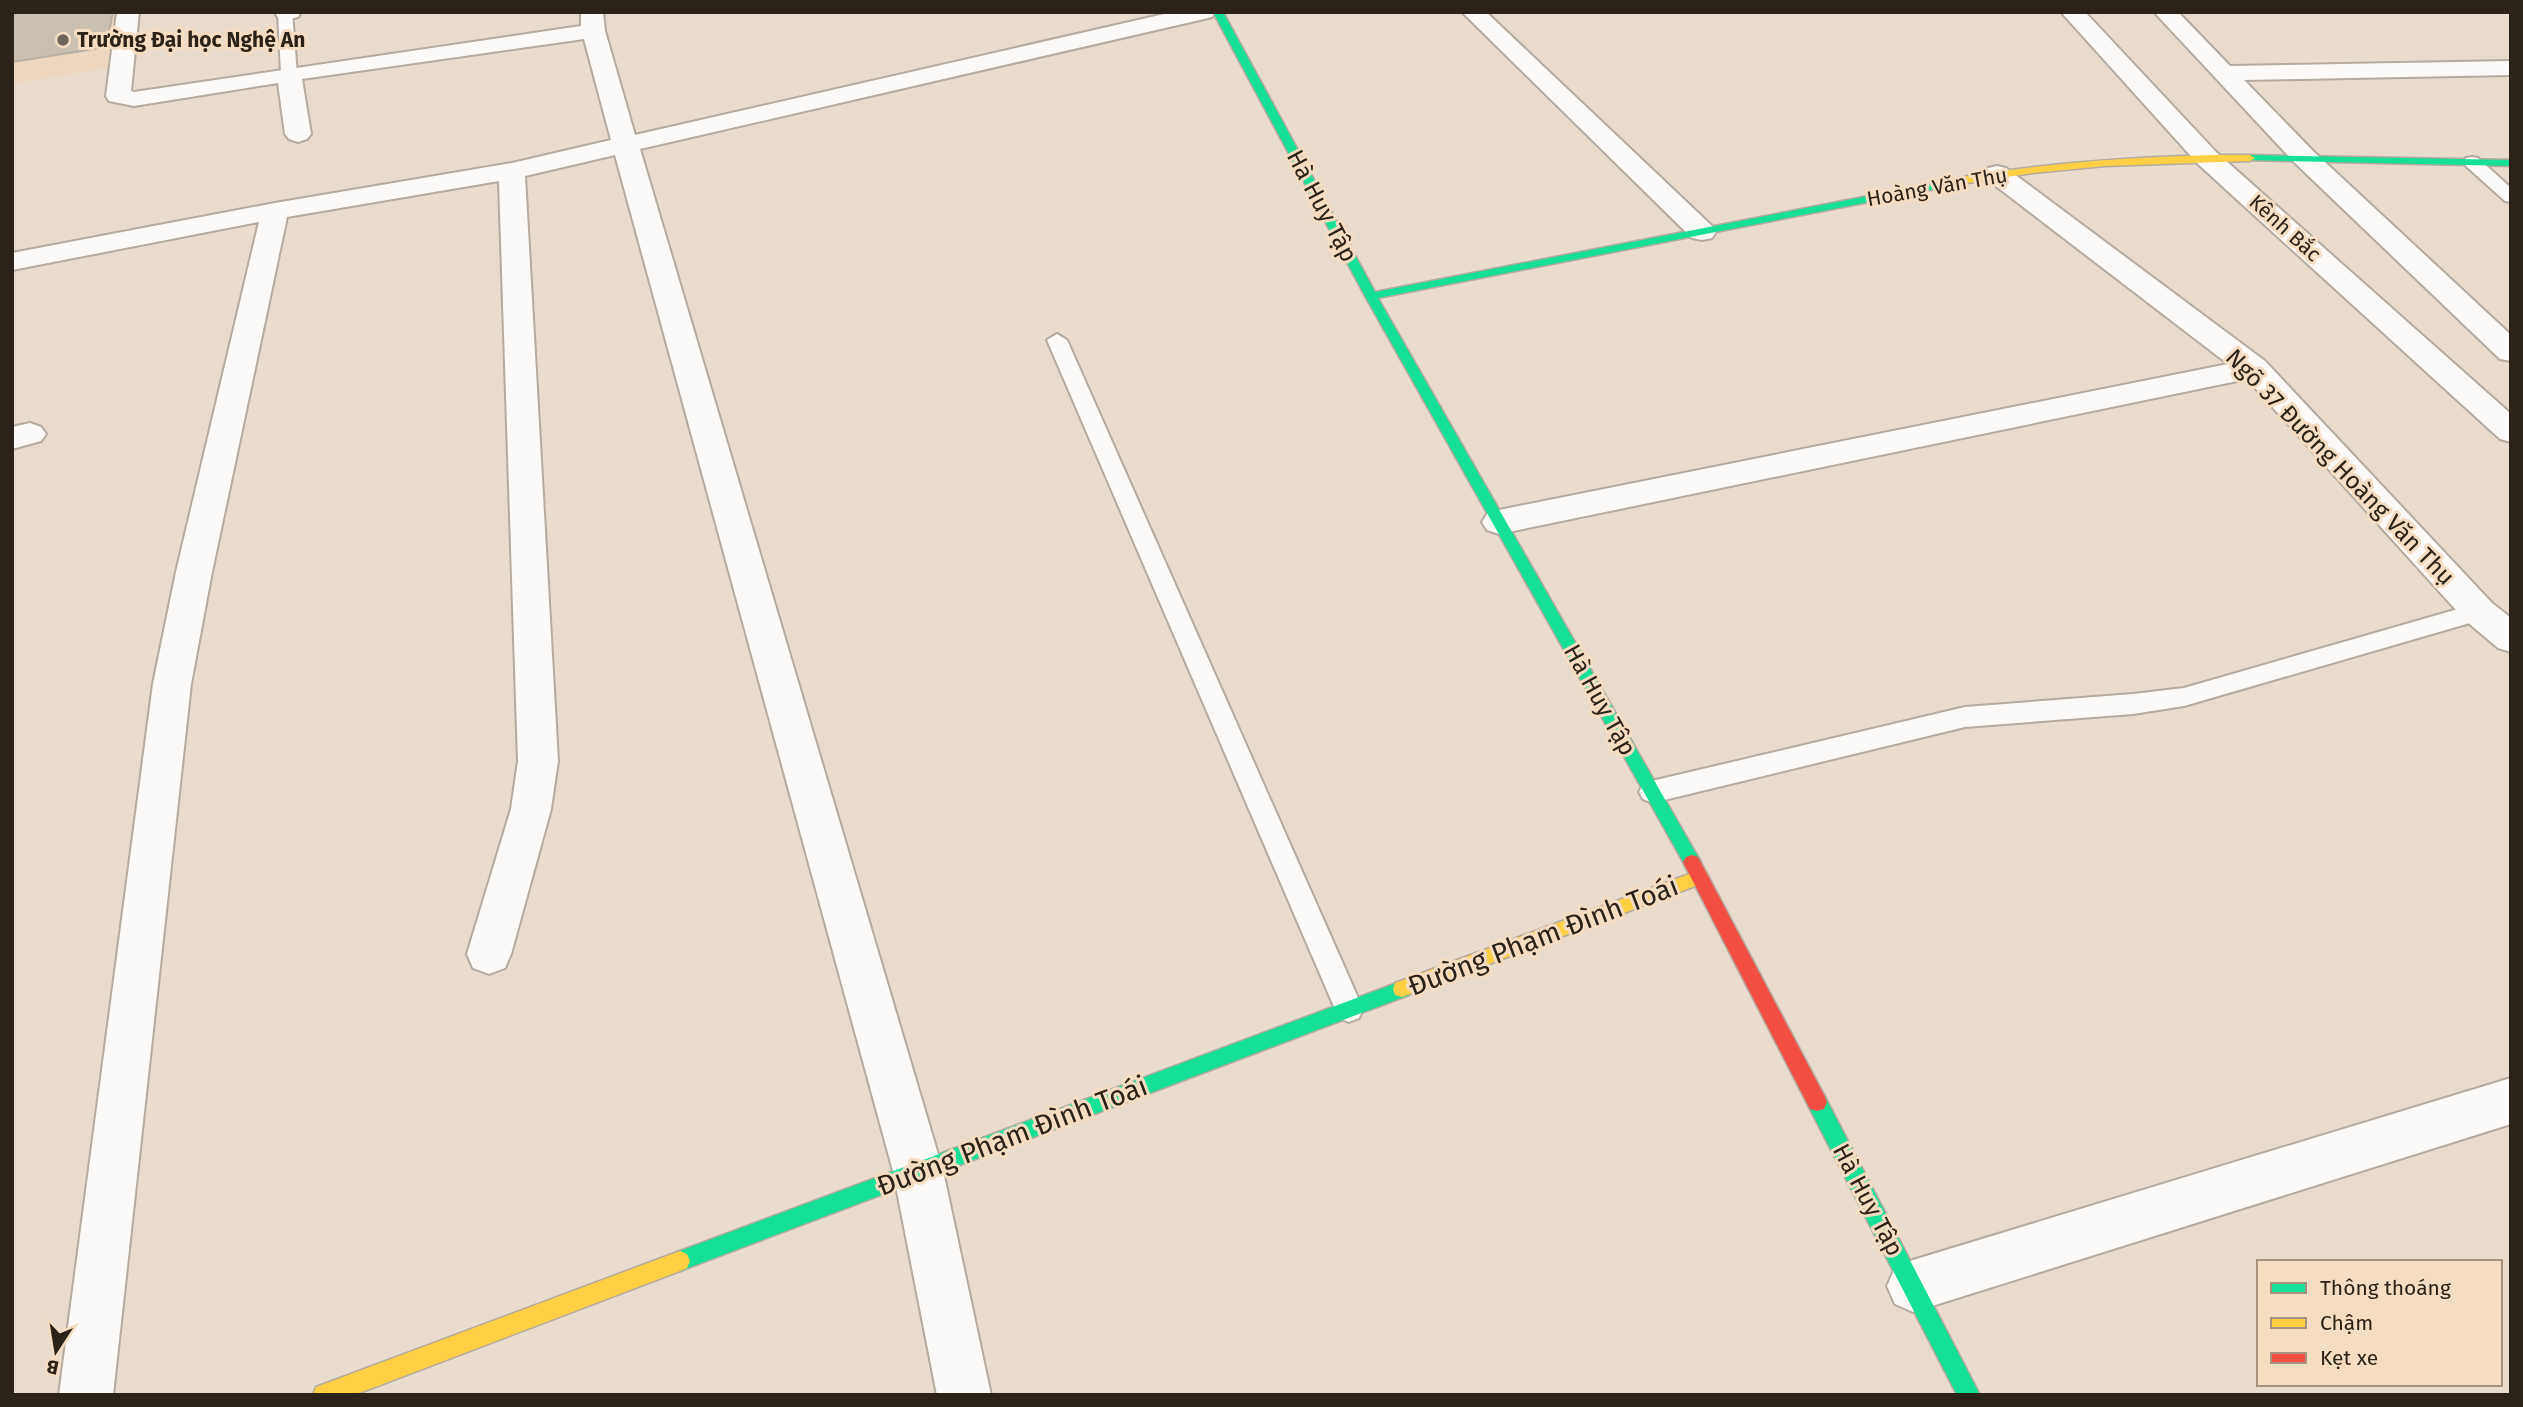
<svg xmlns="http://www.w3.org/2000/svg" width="2523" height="1407" font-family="'Fira Sans',sans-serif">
<rect width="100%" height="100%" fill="#e9dcce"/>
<path fill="#edd7c0" d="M12,12h108l-13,56 -95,16z"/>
<path fill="#c9c0b1" stroke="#b9b1a5" stroke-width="2" d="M12,12h101l-7,35 -94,15z"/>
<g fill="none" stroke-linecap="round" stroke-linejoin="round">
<g stroke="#b4aa9f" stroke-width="4">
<path id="lane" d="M278,12h14l5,62 -8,5 -8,-5z
M2472,157l6,1 33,30v14l-6,-1 -39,-35 -2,-4 2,-4z
M1057,334l10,6 296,669 -4,9 -10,4 -10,-4 -4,-9 -288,-669z
M2479,603l8,3 4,6 -4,6 -303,88 -51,8 -168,13 -313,76 -9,-4 -4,-7 4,-7 9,-4 313,-74 168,-13 51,-6z"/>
</g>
<g stroke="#b4aa9f" stroke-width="4">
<path id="street" d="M117,12h22l-8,79 3,1 447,-66v-14h22l2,19 30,104 538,-123h42l-3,5 -8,2 -564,130 303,1022 48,224h-54l-44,-224 -278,-1016 -90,21 33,585 -7,48 -40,145 -6,14 -16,6 -16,-6 -6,-14 44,-145 7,-48 -19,-580 -212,36 -75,355 -21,112 -78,711h-54l94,-711 23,-112 83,-350 -247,48v-17l263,-50 237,-40 99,-23 -27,-101 -282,40 9,55 -4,5 -9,3 -9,-3 -4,-5 -7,-51 -144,23 -25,-5 -3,-5z
M275,12h26l-3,5 -12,3 -8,-2z
M1462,12h24l226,214 4,6 -4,6 -10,2 -10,-2z
M2061,12h24l131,140 295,262v28l-11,-3 -302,-275z
M2154,12h24l52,54 281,-5v14l-267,5 69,71 198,184v26l-11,-2 -205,-196z
M1997,166l9,2 259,193 227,242 19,15v34l-13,-4 -32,-27 -219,-242 -748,155 -12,-4 -5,-8 5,-8 12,-4 729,-146 -240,-184 -4,-6 4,-6z
M30,423l11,4 5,7 -5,7 -29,8v-22z
M2511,1078v46l-598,188 -18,-8 -8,-18 8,-18 18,-8z"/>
</g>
<g stroke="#b4aa9f" stroke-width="3">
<path id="fast" d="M1213,12h10l152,280 586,-114 5,3 -5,3 -583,114 320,559 3,5 -3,5 -6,2 -6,-2 -321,-571z
M2250,155l261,5v6l-265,-6 -1,-2z
M1402,981l7,2 2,6 -2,6 -729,276 -7,-3 -3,-7 3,-7 7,-3z
M1817,1093l7,2 156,300h-23l-147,-286 -3,-7 3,-7z"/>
</g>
<g stroke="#b4aa9f" stroke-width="3">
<path id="slow" d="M2214,155h36l5,3 -5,3 -145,5 -72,7 -72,11 -5,-3c11,-8 33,-8 47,-10 70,-10 140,-14 211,-16z
M1700,870l6,2 3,5 -3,5 -304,115 -7,-2 -2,-6 2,-6z
M680,1251l7,3 3,7 -3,7 -7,3 -326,124h-41l3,-8 8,-3z"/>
</g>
<g stroke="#b4aa9f" stroke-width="3">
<path id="jam" d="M1692,855l6,2 126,238 3,7 -3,7 -7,2 -7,-2 -127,-247 3,-5z"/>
</g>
<use href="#lane" fill="#fcfaf8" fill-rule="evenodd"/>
<use href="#street" fill="#fcfaf8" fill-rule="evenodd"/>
<use href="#fast" fill="#16e098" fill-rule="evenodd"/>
<use href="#slow" fill="#ffcf43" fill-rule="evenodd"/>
<use href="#jam" fill="#f24e42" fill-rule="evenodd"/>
</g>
<circle fill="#6e6358" stroke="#f4ddc3" stroke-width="2.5" cx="63" cy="40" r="7"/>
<g text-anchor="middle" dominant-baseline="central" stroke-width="6" stroke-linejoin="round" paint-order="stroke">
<g font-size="21" font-weight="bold" fill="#2b2219" stroke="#f4ddc3" text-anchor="start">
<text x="77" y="40">Trường Đại học Nghệ An</text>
</g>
<g font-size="21" fill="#2b2219" stroke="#f4ddc3">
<text transform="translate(1937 187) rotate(-10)">Hoàng Văn Thụ</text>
<text transform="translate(2285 228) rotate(42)">Kênh Bắc</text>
</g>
<g font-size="24" fill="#2b2219" stroke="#f4ddc3">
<text transform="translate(1322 206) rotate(62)">Hà Huy Tập</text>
<text transform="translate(2340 467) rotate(46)">Ngõ 37 Đường Hoàng Văn Thụ</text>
<text transform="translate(1600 700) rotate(61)">Hà Huy Tập</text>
<text transform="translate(1868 1200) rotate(62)">Hà Huy Tập</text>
</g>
<g font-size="28" fill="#2b2219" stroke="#f4ddc3">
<text transform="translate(1543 936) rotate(-21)">Đường Phạm Đình Toái</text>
<text transform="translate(1012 1136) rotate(-21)">Đường Phạm Đình Toái</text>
</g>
</g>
<rect width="2523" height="1407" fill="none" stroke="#2b2219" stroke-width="28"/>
<rect x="2257" y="1260" width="245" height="126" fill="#f4ddc3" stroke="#a4927f" stroke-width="2"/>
<rect x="2271" y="1283" width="35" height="10" fill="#16e098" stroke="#a4927f" stroke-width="2"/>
<text x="2320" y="1295" font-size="21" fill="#2b2219">Thông thoáng</text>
<rect x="2271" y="1318" width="35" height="10" fill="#ffcf43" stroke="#a4927f" stroke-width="2"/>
<text x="2320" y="1330" font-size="21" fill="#2b2219">Chậm</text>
<rect x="2271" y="1353" width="35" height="10" fill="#f24e42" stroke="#a4927f" stroke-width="2"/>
<text x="2320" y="1365" font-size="21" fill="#2b2219">Kẹt xe</text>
<g transform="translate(56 1351) rotate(192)" stroke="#f4ddc3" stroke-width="5" paint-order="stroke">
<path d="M0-5L12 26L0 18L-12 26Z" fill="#2b2219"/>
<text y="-10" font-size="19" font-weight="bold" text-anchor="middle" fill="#2b2219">B</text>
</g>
</svg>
